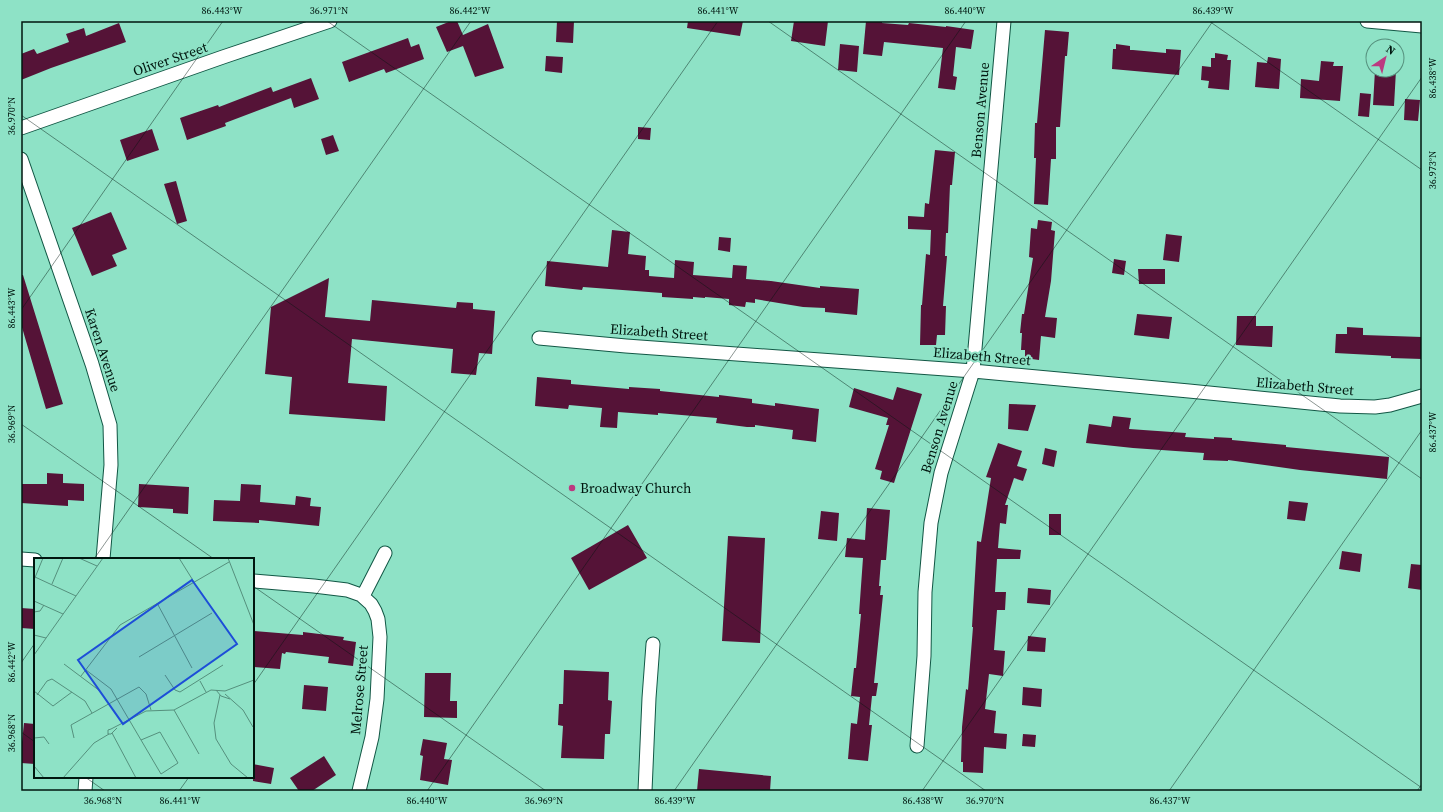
<svg xmlns="http://www.w3.org/2000/svg" width="1443" height="812" font-family="'Source Serif 4',serif">
<rect width="100%" height="100%" fill="#8ee2c6"/>
<path fill="#551337" d="M451,21h6l6,14 25,-11 16,44 -29,9 -12,-31 -16,6 -11,-25z
M557,21h17l-1,22 -17,-1z
M688,21h55l-3,15 -53,-8z
M794,21h34l-3,25 -34,-5z
M866,21h16v2l26,2 1,-2 37,4v-1l28,4 -3,19 -15,-2 -3,29 4,1 -2,13 -17,-2 5,-40 -59,-6 -2,14 -19,-2z
M119,23l7,19 -75,26 -30,12v-26l13,-5 3,5 32,-12 -3,-8 18,-6 2,8z
M1045,30l24,2 -2,24h-2l-5,71h-4v32h-5l-3,46 -14,-1 2,-46h-2l1,-35h2z
M408,38l3,9 8,-3 5,15 -38,14 -2,-4 -35,13 -7,-20z
M840,44l19,2 -2,26 -19,-2z
M1116,44l14,2v4h3l33,3v-4l15,1 -2,25 -67,-6 1,-20h3z
M1215,53l13,2 -1,5h4l-2,30 -21,-2 1,-7 -8,-1 1,-14 9,1v-9h4z
M546,56l17,1 -1,16 -17,-2z
M1268,57l13,2 -2,30 -24,-2 2,-25 10,1z
M1321,61l13,1 -1,4h10l-3,35 -40,-3 1,-19 18,2z
M1375,70h21l-2,36 -21,-1z
M311,78l8,21 -25,9 -3,-10 -66,25 1,3 -39,14 -7,-22 38,-13 1,2 52,-20 2,5z
M1360,93l11,1 -2,23 -11,-1z
M1405,99l15,1 -2,21 -14,-1z
M638,127l13,1 -1,12 -12,-1z
M152,129l7,21 -32,11 -7,-21z
M333,135l6,16 -13,4 -5,-16z
M935,150l20,2 -3,33h-2l-2,48h-2l-1,23h2l-4,50h3l-1,29h-8l-1,10h-16l1,-40h1l4,-51 4,1 1,-25 -23,-1v-13l16,1 1,-14 4,1z
M176,181l11,40 -10,3 -13,-40z
M111,212l16,37 -15,6 5,11 -25,10 -20,-48z
M1038,220l14,2 -1,8 4,1 -4,50 -6,36 12,1 -2,20 -14,-2 -2,24 -14,-2v-8h-4l1,-17h-2l2,-19h2l9,-56 -4,-1 2,-29 6,1z
M612,230l18,2 -2,22 18,2 -1,14h4v6l25,2 1,-18 19,2 -1,13 39,3 1,-13 14,1 -1,13 25,2 49,7v-2l39,3 -2,26 -32,-3v-4l-22,-1 -48,-8v4l-9,-1 -1,5 -16,-2v-6l-24,-2v1l-12,-1v2l-31,-2v-4l-79,-6 -1,3 -37,-4 2,-25 61,6z
M1166,234l16,2 -3,26 -16,-2z
M719,237l12,1 -1,14 -12,-2z
M1114,259l12,2 -2,14 -12,-2z
M1138,269h27v15h-26z
M21,275h2l40,129 -17,5 -25,-85z
M329,278l-4,39 45,4 2,-21 84,8 1,-6 16,1v6l22,2 -3,43 -13,-1 -3,22 -25,-2 2,-24 -101,-10 -4,44 39,3 -2,35 -96,-7 3,-37 -27,-3 6,-67z
M1137,314l35,3 -3,22 -35,-4z
M1237,316h19v10h17l-1,21 -36,-2z
M1347,327l16,1v7l59,2v22l-31,-1v-2l-56,-3 1,-19h11z
M537,377l34,3v4l58,5v-2l31,2v2l59,6v-2l33,4v4l23,3v-3l44,6 -3,33 -24,-3 1,-9 -38,-5v2h-8l-31,-4 1,-5 -59,-5v2l-40,-3 -1,16 -17,-1 2,-19 -33,-3 -1,4 -33,-3z
M897,387l25,7 -28,89 -14,-4 2,-8 -7,-2 14,-44h-3l2,-7 -39,-11 5,-19 39,12z
M1009,404l27,1 -8,26 -20,-2z
M1113,416l18,2 -2,11 57,4 -1,4 29,2v-2l18,1v2l54,5v2l103,10 -2,22 -87,-9 -72,-10v1l-25,-1 1,-7 -71,-5 -47,-5 3,-19 22,3z
M998,443l24,8 -5,15 10,3 -4,12 -9,-3 -9,27h3l-2,19 -6,-1 -2,25 23,2 -1,9h-23l-2,33h11l-1,18h-8l-3,40 11,1 -2,25 -14,-2 -4,35 11,2 -2,22 13,1 -1,15 -22,-2 -1,26 -20,-1v-10h-2l1,-35 4,-38 2,1 5,-63h-1l5,-86 4,1 10,-64 -5,-1z
M1045,448l12,3 -3,16 -12,-3z
M47,473l16,1v9l21,1v17l-16,-1v6l-47,-3v-19h26z
M139,484l50,3 -1,27 -15,-1v-4l-35,-2z
M241,484l20,1 -1,17 35,3 1,-9 15,2 -1,8 11,1 -2,19 -60,-6v3l-46,-2 1,-21 26,1z
M1289,501l19,2 -3,18 -18,-2z
M867,508l23,2 -4,50h-5l-2,26h2l-1,9h3l-9,88h4l-2,13h-4l-3,29h3l-4,36 -20,-2 3,-36 6,1 3,-27 -9,-1 3,-28h2l5,-54h-2l4,-56 -18,-1 2,-19 18,2z
M821,511l18,2 -2,28 -19,-2z
M1049,514h12v21h-12z
M628,525l19,33 -58,32 -18,-32z
M728,536l37,2 -5,105 -38,-2z
M1342,551l20,3 -2,18 -21,-3z
M1411,564l11,1v25l-14,-2z
M1028,588l23,2 -1,15 -23,-2z
M21,608l14,1v20l-14,-1z
M253,631l50,4v-3l41,5 -1,3 13,2 -3,24 -25,-3 1,-6 -43,-5 -1,2 -3,-1 -2,16 -27,-2z
M1028,636l18,2 -1,14 -18,-1z
M564,670l45,2 -1,28 4,1 -2,33h-5l-1,25 -43,-1 2,-32 -5,-1 1,-21h4z
M425,673h26l-1,28h7v17l-33,-1z
M304,685l24,2 -2,24 -24,-2z
M1023,687l19,2 -1,18 -19,-2z
M24,723l11,1v40l-14,-1v-21h1z
M1023,734l13,1 -1,12 -13,-1z
M423,739l24,4 -3,16 8,1 -4,25 -28,-5 3,-24 -3,-1z
M324,756l12,19 -24,16h-13l-9,-13z
M253,764l21,4 -3,16 -18,-3z
M699,769l72,7 -1,15h-73z"/>
<g fill="none" stroke-linecap="round" stroke-linejoin="round">
<g stroke="#125745" stroke-width="15">
<path id="street" d="M1367,21l55,5
M21,128l202,-71 107,-36
M21,159l71,205 18,61 1,40 -8,94
M539,338l87,8 347,25 216,20 151,15 35,1 15,-2 32,-9
M21,559l14,1
M253,581l61,5 33,4 14,5 10,9 4,7 3,8 2,18 -3,62 -5,38 -13,54
M363,596l22,-43
M917,746l7,-90 1,-64 6,-69 10,-50 32,-102 31,-350
M85,791l1,-14
M645,791l4,-93 4,-54"/>
</g>
<use href="#street" stroke="#fff" stroke-width="13"/>
</g>
<path fill="none" stroke="#00160f" stroke-width="1" stroke-opacity="0.45" d="M327,21l1095,767M768,21l654,458M1209,21l213,149M21,115l965,676M21,310l202,-289M21,424l193,135M94,559l377,-538M253,586l293,205M21,663l14,-20M253,685l465,-664M21,732l14,10M85,777l20,14M179,791l10,-14M427,791l539,-770M674,791l539,-770M922,791l500,-714M1169,791l253,-361M1417,791l5,-7"/>
<circle fill="#bc3980" stroke="#8ee2c6" stroke-width="1.5" cx="572" cy="488" r="4"/>
<g text-anchor="middle" dominant-baseline="central" stroke-width="4" stroke-linejoin="round" paint-order="stroke">
<g font-size="14" fill="#00160f" stroke="#8ee2c6">
<text transform="translate(170 59) rotate(-19)">Oliver Street</text>
<text transform="translate(980 110) rotate(-85)">Benson Avenue</text>
<text transform="translate(659 332) rotate(4)">Elizabeth Street</text>
<text transform="translate(103 350) rotate(72)">Karen Avenue</text>
<text transform="translate(982 356) rotate(5)">Elizabeth Street</text>
<text transform="translate(1305 386) rotate(5)">Elizabeth Street</text>
<text transform="translate(939 427) rotate(-73)">Benson Avenue</text>
<text transform="translate(359 690) rotate(-85)">Melrose Street</text>
</g>
<g font-size="14" fill="#00160f" stroke="#8ee2c6" text-anchor="start">
<text x="580" y="488">Broadway Church</text>
</g>
</g>
<g transform="translate(34 558)">
<rect width="220" height="220" fill="#8ee2c6"/>
<path fill="none" stroke="#55907d" stroke-width="1" d="M45,0l18,8M145,0l15,24M194,0l26,67M1,19l41,19M0,22l9,-22M18,26l11,-26M0,43l29,13M123,45l35,65M0,54l6,-1 4,-6M0,77l12,3M0,97l69,-97M105,99l73,-44M30,106l36,27M52,112l25,19 50,85 17,-11 -18,-31 -19,8M131,117l10,15 5,2 43,-27M47,118l39,-51 109,-63M166,123l6,11M182,132l5,6 9,3M0,133l19,15 19,-14M191,136l18,16 10,17M3,137l10,-14 5,-2 33,22 7,12M186,137l-6,28 2,16 15,25 17,14M140,152l25,44M77,171l35,-18 28,-1 37,-20 14,1 29,-11M77,171l-3,1v4h3l6,-6M78,175l24,45M0,180l10,-1 5,7M40,180l-3,-13 68,-38 7,7 5,16M0,208l10,12M29,220l31,-35 15,-9"/>
<path fill="#1d4ed8" fill-opacity="0.15" stroke="#1d4ed8" stroke-width="2" d="M158,22l45,64 -114,80 -45,-64z"/>
<rect width="220" height="220" fill="none" stroke="#00160f" stroke-width="2"/>
</g>
<rect width="1443" height="812" fill="none" stroke="#8ee2c6" stroke-width="44"/>
<g transform="translate(1385 58) rotate(35)"><circle r="19" fill="#8ee2c6" stroke="#55907d"/>
<path d="M0-3L7 15L0 10L-7 15Z" fill="#bc3980"/>
<text y="-6" font-size="11" font-weight="bold" text-anchor="middle" fill="#00160f">N</text>
</g>
<rect x="22" y="22" width="1399" height="768" fill="none" stroke="#00160f" stroke-width="1.5"/>
<g font-size="10" text-anchor="middle" fill="#00160f">
<text x="222" y="14">86.443°W</text>
<text x="329" y="14">36.971°N</text>
<text x="470" y="14">86.442°W</text>
<text x="718" y="14">86.441°W</text>
<text x="965" y="14">86.440°W</text>
<text x="1213" y="14">86.439°W</text>
<text transform="translate(1432 78) rotate(-90)" y="4">86.438°W</text>
<text transform="translate(11 116) rotate(-90)" y="4">36.970°N</text>
<text transform="translate(1432 170) rotate(-90)" y="4">36.973°N</text>
<text transform="translate(11 308) rotate(-90)" y="4">86.443°W</text>
<text transform="translate(11 424) rotate(-90)" y="4">36.969°N</text>
<text transform="translate(1432 432) rotate(-90)" y="4">86.437°W</text>
<text transform="translate(11 662) rotate(-90)" y="4">86.442°W</text>
<text transform="translate(11 733) rotate(-90)" y="4">36.968°N</text>
<text x="103" y="804">36.968°N</text>
<text x="180" y="804">86.441°W</text>
<text x="427" y="804">86.440°W</text>
<text x="544" y="804">36.969°N</text>
<text x="675" y="804">86.439°W</text>
<text x="923" y="804">86.438°W</text>
<text x="985" y="804">36.970°N</text>
<text x="1170" y="804">86.437°W</text>
</g>
</svg>
